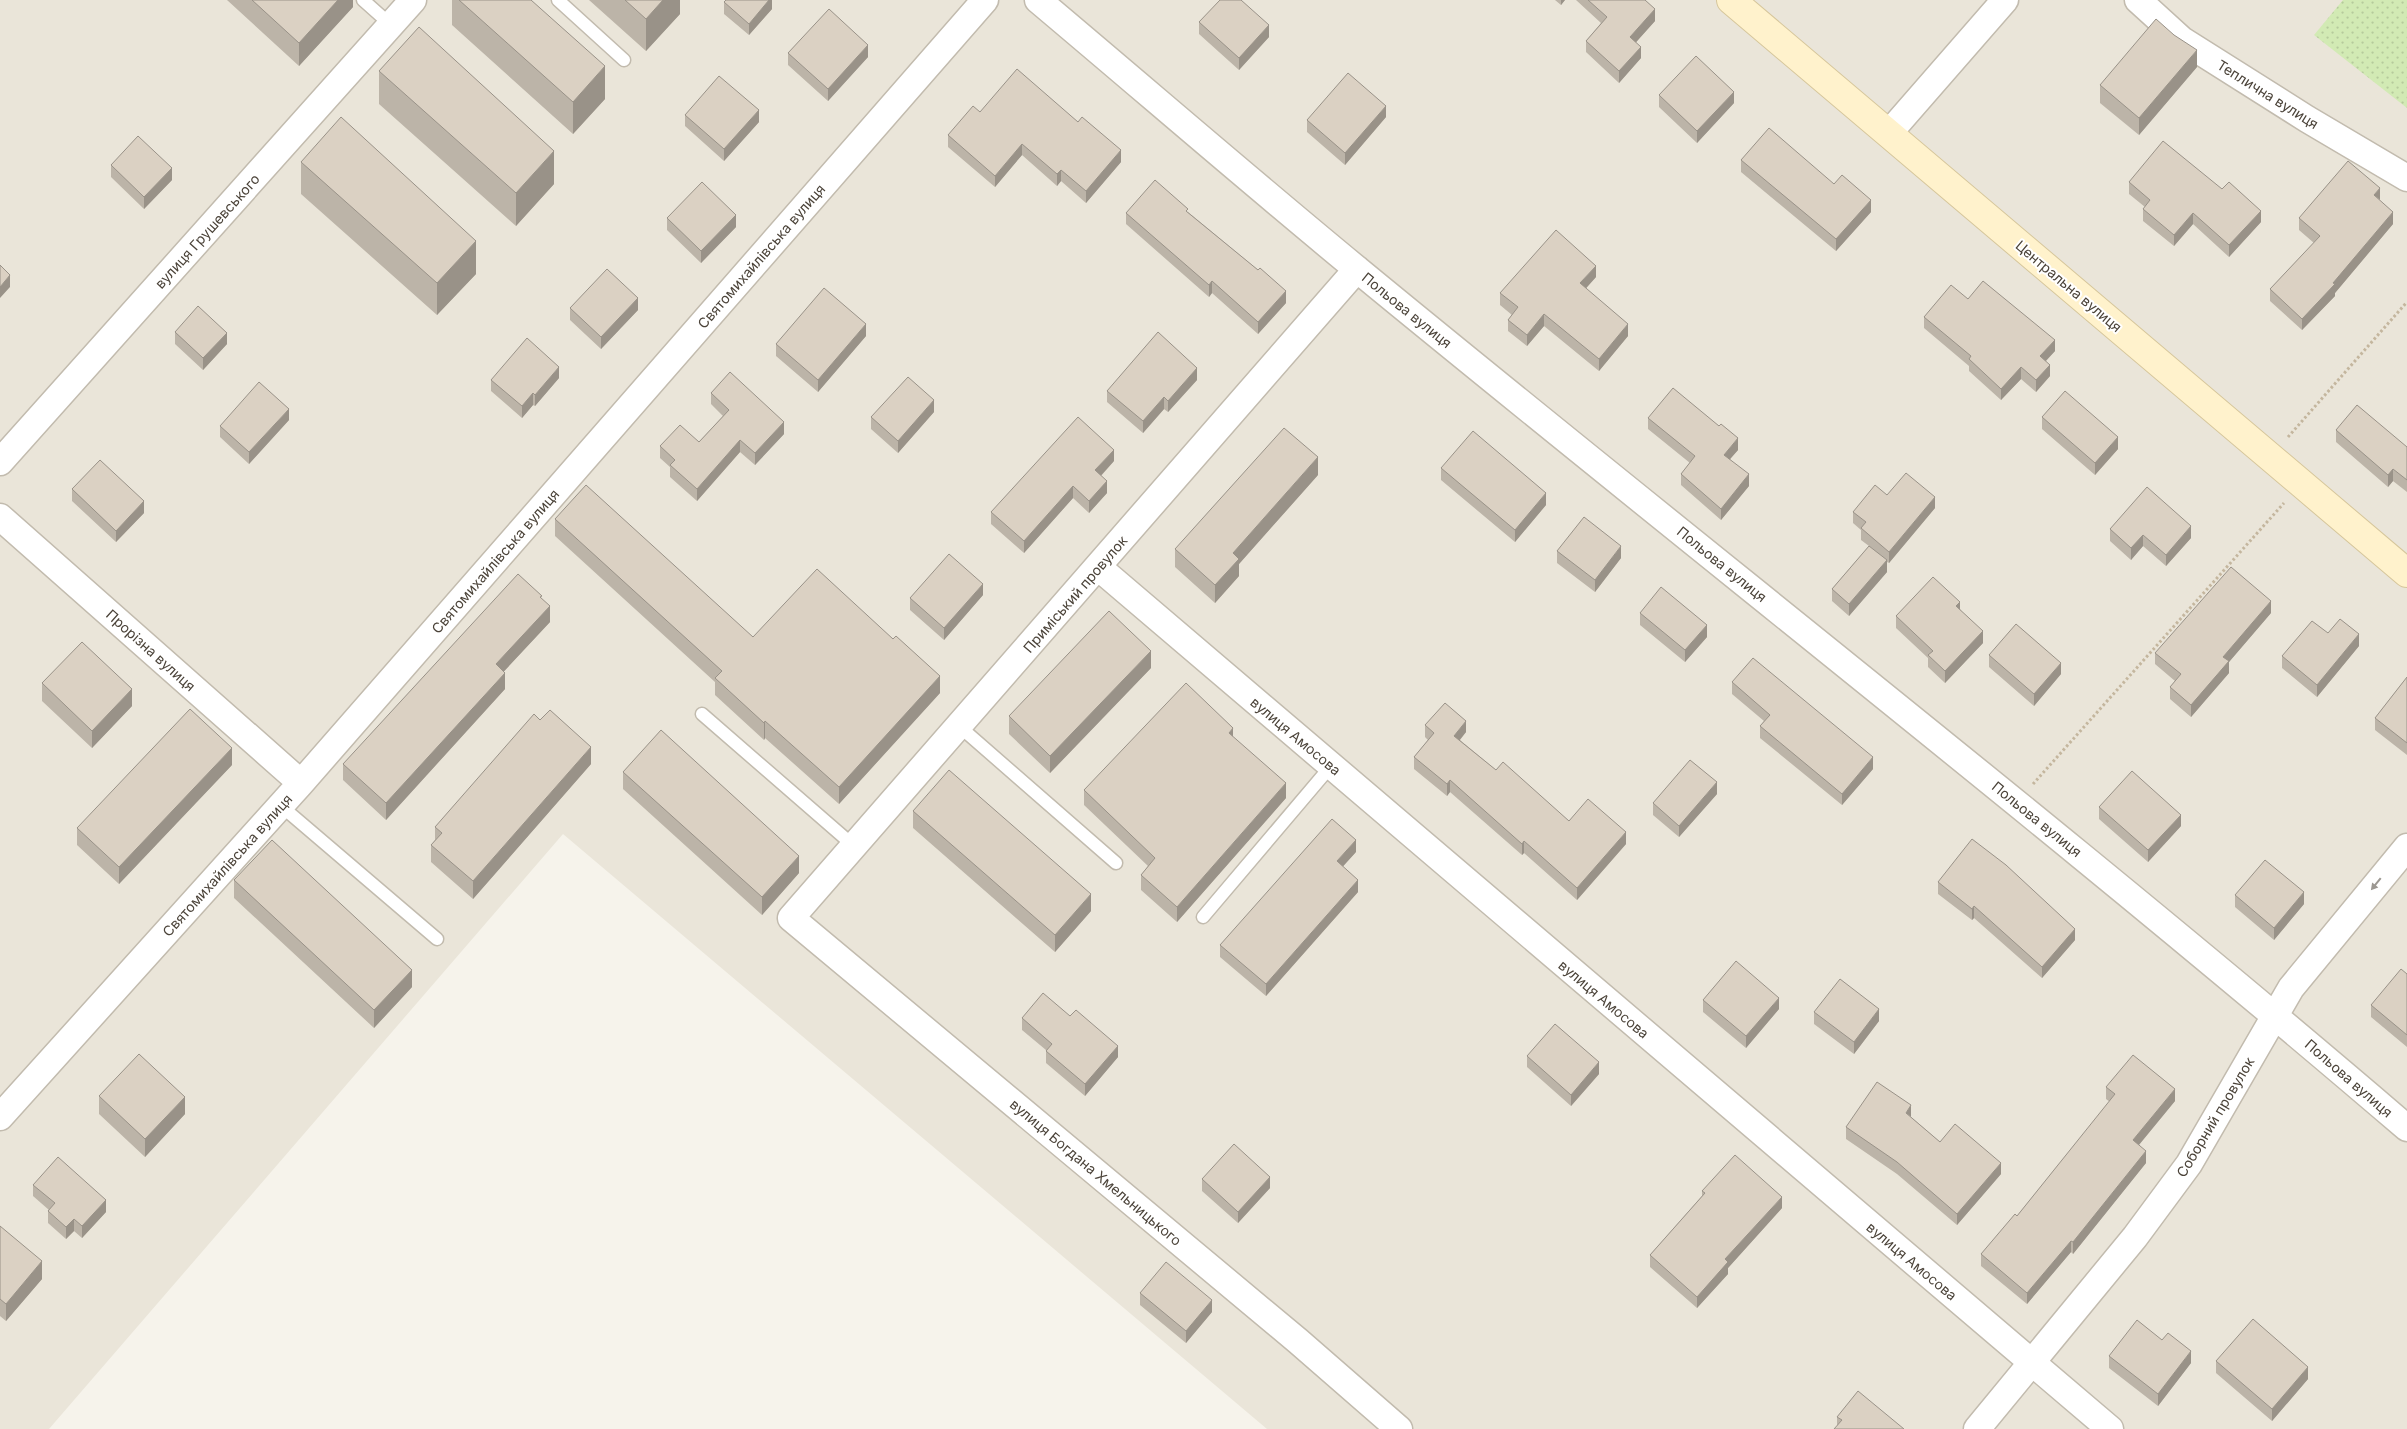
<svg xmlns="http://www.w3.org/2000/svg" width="2407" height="1429" font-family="Inter,sans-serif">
<defs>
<pattern id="park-dots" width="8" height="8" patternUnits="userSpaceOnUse" patternTransform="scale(1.25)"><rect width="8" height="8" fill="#d2eab4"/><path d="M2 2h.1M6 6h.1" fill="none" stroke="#b6ca9c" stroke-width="1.8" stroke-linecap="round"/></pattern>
</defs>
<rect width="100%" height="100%" fill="#f6f3eb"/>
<path fill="#eae5d9" d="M0,0h2407v1429h-1140l-704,-595 -514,595h-49z"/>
<path fill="url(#park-dots)" d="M2343,0h64v108l-93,-73z"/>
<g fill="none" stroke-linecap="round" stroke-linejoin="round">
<g stroke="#c2bbae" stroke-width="15">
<path id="service" d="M363,0l28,25
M558,0l66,60
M702,714l152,132
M959,726l157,137
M280,805l157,134
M1203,917l128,-151"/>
</g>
<g stroke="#c2bbae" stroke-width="29">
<path id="minor" d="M1038,0c107,90 213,182 320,270 349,287 706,564 1049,858
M2138,0l44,40 125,79 100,59
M1889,133l116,-133
M1357,269l-566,649 507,423 101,88
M0,462l413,-462
M0,517l301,266
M1098,567l1012,862
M0,1117l301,-334 684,-783
M1977,1429l158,-192 54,-73 102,-176 116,-141"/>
</g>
<g stroke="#d6c69b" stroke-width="30">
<path id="secondary" d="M1731,0l676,573"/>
</g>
<path stroke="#c4b69e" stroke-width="3" stroke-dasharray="2.5 2.5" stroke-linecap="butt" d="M2288,437l119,-135
M2033,784l251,-281"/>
<use href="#service" stroke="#fff" stroke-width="12"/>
<use href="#minor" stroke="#fff" stroke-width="26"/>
<use href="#secondary" stroke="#fff2cc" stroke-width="28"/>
</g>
<path fill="#bcb4a8" d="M227,0h126v7l-54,59z
M452,0h79l74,99 -32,35 -121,-109z
M589,0h91v14l-34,37z
M772,0v9l-23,26 -25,-21v-12z
M1555,0h10l-4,5z
M1576,0h69l10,21 -19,21 5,16 -22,25 -33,-31v-11l15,-18z
M1199,22l70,15 -30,33 -40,-36z
M2174,35l23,32 -58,68 -39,-32v-18z
M788,53l80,4 -40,44 -40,-36z
M379,71l175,113 -38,42 -137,-122z
M1659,95l75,8 -37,40 -38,-36z
M980,112l141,50 -35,41 -25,-22 -4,5 -35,-31 -27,32 -47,-40v-12z
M685,115l74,7 -35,39 -39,-35z
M1386,117l-41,48 -38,-33v-12z
M1741,160l93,24 37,28 -35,39 -95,-79z
M301,162l175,112 -39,41 -136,-121z
M111,165l61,15 -28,29 -33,-32z
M2129,182l132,40 -32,35 -36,-33 -19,22 -31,-25v-12l2,-2 -16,-13z
M2379,200l14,24 -58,69v3l-33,34 -32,-29v-12l44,-46 -15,-13v-12z
M1188,212l70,58 28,33 -28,31 -46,-41 -3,4 -83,-73v-11z
M667,218l69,9 -35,36 -34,-33z
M1596,277l-10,11 42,48 -29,35 -55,-45 -17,20 -19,-15v-11l4,-5 -12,-10v-12z
M1968,299l87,52 -9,10 4,15 -14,16 -15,-13 -20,21 -32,-29v-5l-45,-38v-11z
M570,308l68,2 -37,39 -31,-29z
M175,332l52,12 -24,26 -28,-26z
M866,336l-48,56 -42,-36v-12z
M559,378l-24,28 -2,-1 -11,13 -31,-27v-11z
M1197,380l-29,32 -4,-3 -21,24 -36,-31v-11z
M711,393l73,41 -29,31 -15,-13 -43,49 -27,-24v-10l-10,-9v-12l39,-4 24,-26 -12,-12z
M934,412l-36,41 -27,-24v-12z
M2042,417l76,32 -23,26 -53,-46z
M1648,418l90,32 -8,9 19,27 -28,34 -40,-35v-11l9,-11 -42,-34z
M289,420l-40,44 -29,-27v-11z
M2336,430l71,17v45l-14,-11 -5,6 -52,-45z
M1114,461l-13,15 6,17 -18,20 -16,-15 -49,55 -33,-29v-12z
M1441,468l105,37 -31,37 -74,-62z
M1318,475l-79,89v12l-24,27 -40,-36v-18z
M72,489l72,24 -28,29 -44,-41z
M1887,495l48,13 -46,55 -2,-1v10l-38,44 -17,-15v-12l37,-43 -8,-6v-10l-8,-7v-11z
M555,519l198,118 187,56 -101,111 -74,-66 -1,2 -49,-45v-13l-160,-146z
M2110,529l81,9 -25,28 -23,-20 -12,14 -21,-19z
M1557,551l64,7 -26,34 -38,-29z
M983,595l-39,45 -34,-30v-12z
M542,599l8,23 -46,49 1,18 -119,131 -43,-40v-16z
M1960,609l23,34 -38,40 -17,-16v-9l-32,-30v-12z
M1640,613l67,24 -22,25 -45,-37z
M2271,613l-42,49v11l-38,44 -21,-18v-12l5,-6 -20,-17v-11z
M2328,633l31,13 -42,51 -35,-29v-12z
M1989,655l72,19 -27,32 -45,-39z
M1151,668l-101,105 -41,-39v-18z
M2407,677v78l-32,-25v-12z
M1732,682l141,87 -31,36 -82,-67v-12l4,-5 -32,-27z
M42,683l90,23 -40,42 -50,-47z
M540,720l51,44 -118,135 -42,-37v-17l4,-5v-13z
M1425,725l41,7 -6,8 36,30 73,51 57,23 -49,56 -53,-47 -2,2 -72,-63 -3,4 -33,-27v-12l14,-17 -3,-3z
M1233,737l53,61 -109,124 -36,-32v-15l7,-9 -64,-61v-15z
M232,765l-113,119 -42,-39v-17z
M623,772l176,101 -37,42 -139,-126z
M1717,794l-38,43 -26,-22v-12z
M2099,807l82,19 -33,36 -49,-43z
M913,811l178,100 -36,41 -142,-124z
M1356,852l-13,14 15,26 -92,104 -46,-39v-12z
M234,880l178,107 -38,41 -140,-130z
M1938,882l137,58 -33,38 -68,-60 -2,2 -34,-26z
M2235,895l69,9 -30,36 -39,-33z
M2407,974v73l-36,-30v-12z
M1703,1000l76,9 -33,39 -43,-36z
M1814,1012l65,9 -25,33 -40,-30z
M1070,1016l48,41 -33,39 -39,-33v-13l-24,-20v-12z
M1527,1056l72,18 -28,32 -44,-39z
M2106,1087l69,14 -36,44 7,18 -73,91 -2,-2 -44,52 -46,-38v-12l36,-38 93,-114 -4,-3z
M99,1096l86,18 -40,43 -46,-43z
M1911,1117l29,25 61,32 -44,51 -60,-51 -51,-35v-12z
M1202,1179l68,9 -32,35 -36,-32z
M33,1185l73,27 -24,26 -8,-7 -8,8 -18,-16v-12l1,-1 -16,-14z
M1702,1191l80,17 -54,60v6l-31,34 -47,-41v-12l52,-59z
M0,1226l42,53 -36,42 -6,-5z
M1140,1293l72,19 -26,31 -46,-38z
M2162,1340l29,23 -33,43 -49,-38v-12z
M2216,1361l92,18 -36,42 -56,-48z
M1837,1417l67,12 -67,-3z"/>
<path fill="#999288" d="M338,0h15v7l-54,59v-23z
M663,0h17v14l-34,37v-32z
M769,0h3v9l-23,26v-11z
M1561,0h4l-4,5z
M1655,9v12l-25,28v-12z
M1269,25v12l-30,33v-12z
M868,45v12l-40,44v-12z
M1641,47v11l-22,25v-12z
M2197,50v17l-58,68v-17z
M605,66v33l-32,35v-32z
M1734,92v11l-37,40v-12z
M1386,106v11l-41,48v-12z
M759,110v12l-35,39v-12z
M1022,144v11l-27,32v-11z
M1121,150v12l-35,41v-12z
M554,151v33l-38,42v-33z
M172,168v12l-28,29v-12z
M1061,170v11l-4,5v-12z
M2380,188v12l-6,-5z
M1871,200v12l-35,39v-12z
M2261,211v11l-32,35v-12z
M2393,212v12l-58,69v3l-33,34v-11z
M2193,213v11l-19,22v-11z
M736,215v12l-35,36v-12z
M476,241v33l-39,41v-32z
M1596,266v11l-16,18v-12z
M10,275v12l-10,11v-11z
M1212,281v12l-3,4v-12z
M1286,291v12l-28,31v-12z
M638,298v12l-37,39v-12z
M1544,314v12l-17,20v-11z
M866,324v12l-48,56v-12z
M1628,324v12l-29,35v-12z
M227,333v11l-24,26v-12z
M2055,340v11l-15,16v-11z
M2050,365v11l-14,16v-12z
M559,367v11l-24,28v-11z
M2021,367v12l-20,21v-11z
M1197,368v12l-29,32v-11z
M533,393v12l-11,13v-12z
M1164,397v12l-21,24v-12z
M934,400v12l-36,41v-12z
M289,409v11l-40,44v-12z
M784,422v12l-29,31v-12z
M2118,437v12l-23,26v-12z
M1738,438v12l-14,16v-11z
M740,440v12l-43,49v-12z
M1114,450v11l-19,21v-12z
M1318,457v18l-79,89v12l-24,27v-18l18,-32z
M2393,469v12l-5,6v-12z
M1749,474v12l-28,34v-11z
M1107,481v12l-18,20v-12z
M1073,486v12l-49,55v-12z
M1546,493v12l-31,37v-12z
M1935,497v11l-46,55v-11z
M144,501v12l-28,29v-11z
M2191,526v12l-25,28v-11z
M2143,535v11l-12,14v-12z
M1621,546v12l-26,34v-12z
M1887,560v12l-38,44v-12z
M983,584v11l-39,45v-12z
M2271,601v12l-42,49v11l-38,44v-12l32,-48z
M1960,602v12l-4,-8z
M550,606v16l-54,58v-16z
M1707,625v12l-22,25v-12z
M1983,631v12l-38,40v-12z
M2359,634v12l-42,51v-12z
M1151,651v17l-101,105v-17z
M2061,663v11l-27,32v-12z
M505,673v16l-119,131v-17z
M940,676v17l-101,111v-17z
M132,689v17l-40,42v-17z
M765,721v17l-1,2v-17z
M1466,721v11l-12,15v-11z
M1233,728v15l-4,-10z
M591,747v17l-118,135v-18z
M232,748v17l-113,119v-17z
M1873,757v12l-31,36v-11z
M1450,780v12l-3,4v-12z
M1717,782v12l-38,43v-11z
M1286,783v15l-109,124v-15z
M2181,815v11l-33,36v-12z
M1626,832v12l-49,56v-12z
M1356,840v12l-19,21v-12z
M1524,841v12l-2,2v-11z
M799,856v17l-37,42v-18z
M1358,880v12l-92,104v-12z
M2304,892v12l-30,36v-12z
M1091,894v17l-36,41v-17z
M1974,906v12l-2,2v-11z
M2075,929v11l-33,38v-11z
M412,970v17l-38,41v-18z
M1779,998v11l-33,39v-12z
M1879,1009v12l-25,33v-12z
M1118,1046v11l-33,39v-12z
M1599,1062v12l-28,32v-11z
M2175,1089v12l-42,51v-12z
M185,1097v17l-40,43v-18z
M1911,1105v12l-5,-4z
M2146,1151v12l-73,91v-12z
M2001,1163v11l-44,51v-11z
M1270,1177v11l-32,35v-11z
M1782,1197v11l-54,60v6l-31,34v-11l28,-38z
M106,1200v12l-24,26v-12z
M74,1219v12l-8,8v-12z
M2071,1241v11l-44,52v-11z
M42,1261v18l-36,42v-17z
M1212,1300v12l-26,31v-12z
M2191,1351v12l-33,43v-12z
M2308,1367v12l-36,42v-12z"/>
<path fill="#dbd1c3" stroke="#999288" d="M252,0h86l-39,43z
M459,0h72l74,66 -32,36z
M625,0h38l-17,19z
M726,0h43l-20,24 -25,-22z
M1220,0h21l28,25 -30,33 -40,-36z
M1588,0h57l10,9 -25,28 11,10 -22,24 -33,-30 21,-24z
M829,9l39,36 -40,44 -40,-36z
M2156,19l18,16 23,15 -58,68 -39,-33z
M419,27l135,124 -38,42 -137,-122z
M1696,56l38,36 -37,39 -38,-36z
M1017,69l61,53 4,-5 39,33 -35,41 -25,-21 -4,4 -35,-30 -27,32 -47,-41 25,-29 7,6z
M1348,73l38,33 -41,47 -38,-33z
M719,76l40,34 -35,39 -39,-34z
M341,117l135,124 -39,42 -136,-121z
M1769,128l65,56 8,-9 29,25 -35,39 -95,-79z
M138,136l34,32 -28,29 -33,-32z
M2163,141l59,48 7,-7 32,29 -32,34 -36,-32 -19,22 -31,-26 7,-9 -21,-18z
M2348,161l32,27 -6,7 19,17 -60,71 2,1 -33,35 -32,-30 50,-53 -21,-18z
M1155,180l33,29 -2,2 72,59 2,-2 26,23 -28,31 -46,-41 -3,4 -83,-72z
M702,182l34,33 -35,36 -34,-33z
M1556,230l40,36 -16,17 48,41 -29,35 -55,-45 -17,21 -19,-15 10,-13 -18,-14z
M0,265l10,10 -10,12z
M607,269l31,29 -37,39 -31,-29z
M1983,281l72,59 -15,16 10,9 -14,15 -15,-13 -20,22 -32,-30 2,-3 -47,-39 27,-32 17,14z
M824,288l42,36 -48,56 -42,-36z
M198,306l29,27 -24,25 -28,-26z
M1158,332l39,36 -29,33 -4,-4 -21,24 -36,-30z
M527,338l32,29 -24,28 -2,-2 -11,13 -31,-26z
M730,372l54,50 -29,31 -15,-13 -43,49 -27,-24 5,-5 -15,-14 20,-21 19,17 30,-32 -18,-17z
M908,377l26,23 -36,41 -27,-24z
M259,382l30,27 -40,43 -29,-26z
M1673,388l46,38 2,-2 17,14 -14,17 25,19 -28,35 -40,-35 14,-18 -47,-38z
M2065,391l53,46 -23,26 -53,-46z
M2357,405l50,42v33l-14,-11 -5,6 -52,-45z
M1078,417l36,33 -19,20 12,11 -18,20 -16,-15 -49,55 -33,-29z
M1284,428l34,29 -85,96 6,6 -24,26 -40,-36z
M1473,431l73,62 -31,37 -74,-62z
M100,460l44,41 -28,30 -44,-42z
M1906,473l29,24 -46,55 -28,-24 5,-6 -13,-10 22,-27 12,10z
M586,485l167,152 64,-68 76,70 3,-3 44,40 -101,111 -74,-66 -1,2 -49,-45 7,-7 -167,-152z
M2147,487l44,39 -25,29 -23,-20 -12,13 -21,-19z
M1584,517l37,29 -26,34 -38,-29z
M1869,546l18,14 -38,44 -17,-15z
M949,554l34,30 -39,44 -34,-30z
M2231,567l40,34 -48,56 6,4 -38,44 -21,-18 11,-13 -26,-21z
M518,574l24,22 -2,1 10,9 -54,58 9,9 -119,130 -43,-39z
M1933,577l27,25 -4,4 27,25 -38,40 -17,-16 5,-4 -37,-35z
M1661,587l46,38 -22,25 -45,-37z
M1109,611l42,40 -101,105 -41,-40z
M2340,619l19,15 -42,51 -35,-29 30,-35 16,12z
M2016,624l45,39 -27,31 -45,-39z
M82,642l50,47 -40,42 -50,-48z
M1753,658l120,99 -31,37 -82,-68 10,-11 -38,-33z
M2407,677v66l-32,-25z
M1186,683l47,45 -4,5 57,50 -109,124 -36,-32 14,-17 -71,-68z
M1445,703l21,18 -12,15 42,34 7,-8 66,59 19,-22 38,33 -49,56 -53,-47 -2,3 -72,-64 -3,4 -33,-27 20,-24 -9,-8z
M190,709l42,39 -113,119 -42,-39z
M550,710l41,37 -118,134 -42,-36 11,-12 -7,-6 99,-113 6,6z
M661,730l138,126 -37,41 -139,-125z
M1690,760l27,22 -38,44 -26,-23z
M949,770l142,124 -36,41 -142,-124z
M2132,771l49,44 -33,35 -49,-43z
M1332,819l24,21 -19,21 21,19 -92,104 -46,-39z
M1972,839l34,26 69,64 -33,38 -68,-61 -2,3 -34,-27z
M272,840l140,130 -38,40 -140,-130z
M2265,860l39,32 -30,36 -39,-33z
M1736,961l43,37 -33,38 -43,-36z
M2401,969l6,5v61l-36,-30z
M1840,979l39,30 -25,33 -40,-30z
M1043,993l27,23 6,-6 42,36 -33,38 -39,-33 6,-7 -30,-26z
M1555,1024l44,38 -28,33 -44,-39z
M139,1054l46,43 -40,42 -46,-43z
M2133,1055l42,34 -42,51 13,11 -73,91 -2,-1 -44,52 -46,-39 34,-40 2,2 98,-122 -9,-7z
M1877,1082l34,23 -5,8 34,29 15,-18 46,39 -44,51 -60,-52 -51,-35z
M1234,1144l36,33 -32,35 -36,-33z
M1735,1155l47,42 -57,62 3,3 -31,35 -47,-42 55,-62 -3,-2z
M58,1157l48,43 -24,26 -8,-7 -8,8 -18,-16 7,-8 -22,-18z
M0,1226l42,35 -36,43 -6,-5z
M1166,1262l46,38 -26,31 -46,-38z
M2253,1319l55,48 -36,42 -56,-48z
M2137,1320l25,20 6,-7 23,18 -33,43 -49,-38z
M1858,1391l46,38h-70l8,-9 -5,-3z"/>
<defs><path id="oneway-solid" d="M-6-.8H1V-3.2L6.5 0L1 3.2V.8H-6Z" transform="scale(1.25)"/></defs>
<use fill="#9c9892" href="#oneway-solid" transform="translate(2376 884) rotate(129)"/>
<g text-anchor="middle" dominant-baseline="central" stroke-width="4" stroke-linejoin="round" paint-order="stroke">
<g font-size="14" fill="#4b4339" stroke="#fff">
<text transform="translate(2268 94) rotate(32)">Теплична вулиця</text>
<text transform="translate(207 231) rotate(-48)">вулиця Грушевського</text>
<text transform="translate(761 256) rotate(-49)">Святомихайлівська вулиця</text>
<text transform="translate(2069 286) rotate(40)">Центральна вулиця</text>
<text transform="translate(1407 310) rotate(39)">Польова вулиця</text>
<text transform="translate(495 561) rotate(-49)">Святомихайлівська вулиця</text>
<text transform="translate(1722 564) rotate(39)">Польова вулиця</text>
<text transform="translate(1075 594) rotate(-49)">Приміський провулок</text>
<text transform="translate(151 650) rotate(42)">Прорізна вулиця</text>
<text transform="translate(1296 736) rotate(40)">вулиця Амосова</text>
<text transform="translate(2037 819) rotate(39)">Польова вулиця</text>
<text transform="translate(227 865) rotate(-48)">Святомихайлівська вулиця</text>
<text transform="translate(1604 999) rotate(40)">вулиця Амосова</text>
<text transform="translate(2349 1078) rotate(41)">Польова вулиця</text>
<text transform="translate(2215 1117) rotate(-59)">Соборний провулок</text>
<text transform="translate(1096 1172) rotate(40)">вулиця Богдана Хмельницького</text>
<text transform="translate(1912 1261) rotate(40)">вулиця Амосова</text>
</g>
</g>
</svg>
